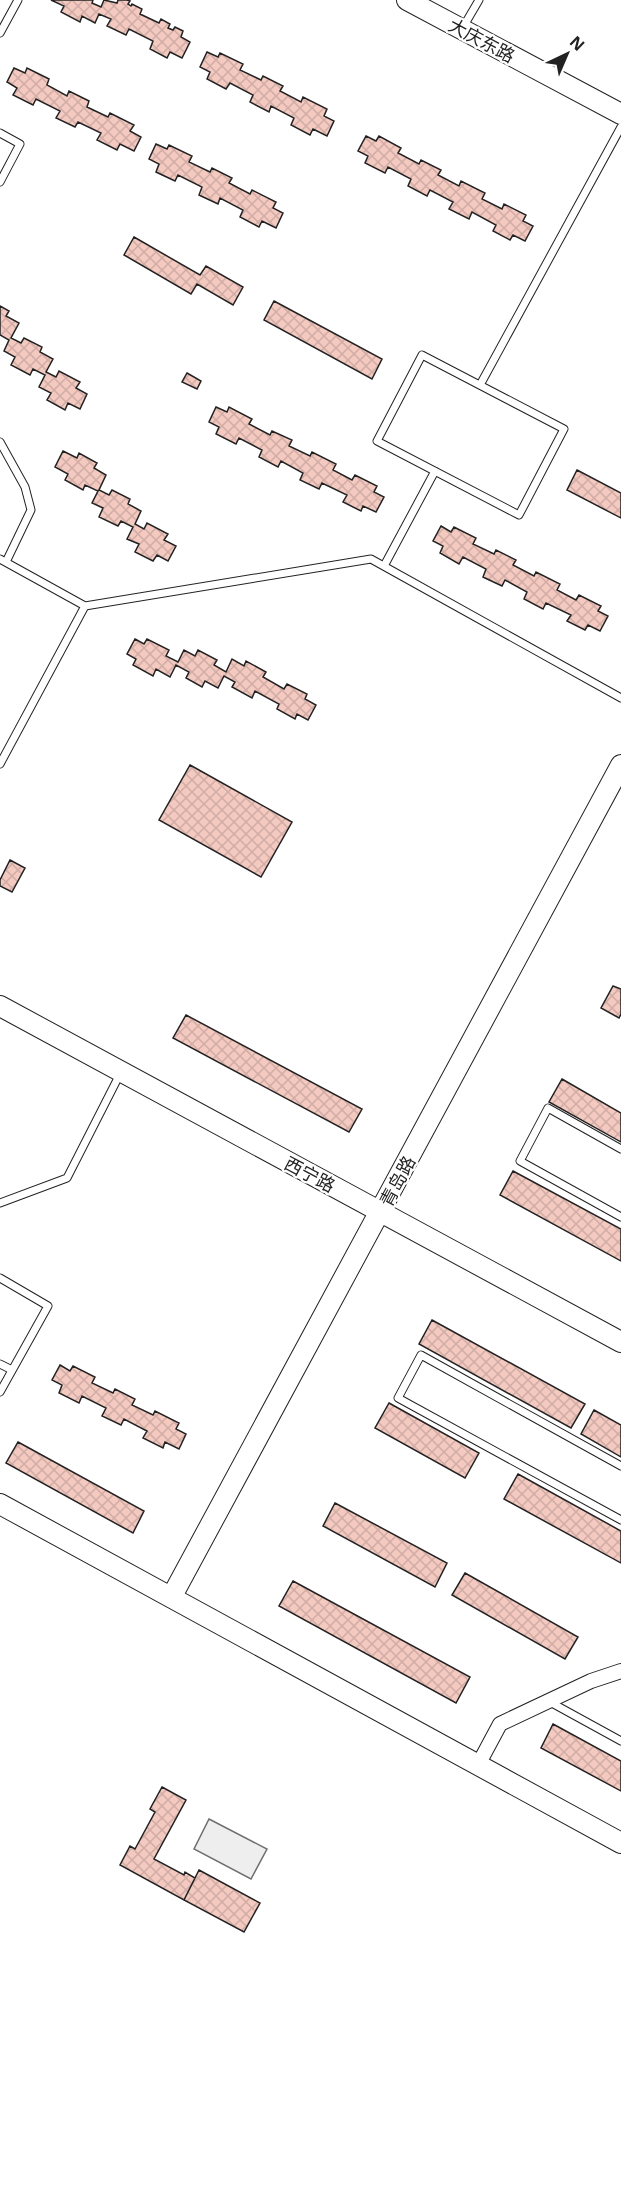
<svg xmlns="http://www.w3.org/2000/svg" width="621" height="2212" font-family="'Noto Sans','Noto Sans SC',sans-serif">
<defs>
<pattern id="building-cross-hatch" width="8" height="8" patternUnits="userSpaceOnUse" patternTransform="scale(1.5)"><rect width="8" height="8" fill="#f3c9c0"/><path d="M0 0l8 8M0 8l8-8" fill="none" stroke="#d0aca5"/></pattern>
</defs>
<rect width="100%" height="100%" fill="#fff"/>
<path fill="#eee" stroke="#6f6f6f" stroke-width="1.5" d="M209,1819l58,30 -16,30 -57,-30z"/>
<path fill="url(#building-cross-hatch)" stroke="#222" stroke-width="1.5" d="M51,0h42l-1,3 9,4 3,-7 13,3 1,-3h9l3,1 -2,3 3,2 1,-2 10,5 -2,5 19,9 2,-4 9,5 -2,4 5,2 2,-3 8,4 -2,6 9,5 -8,16 -12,-6 -3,6 -17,-9 3,-8 -24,-12 -3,6 -19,-9 4,-7 -12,-5 -4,9 -13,-7 -2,6 -19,-10 3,-6z
M207,52l11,5 2,-4 23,11 -3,6 21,10 2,-4 20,10 -3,5 21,11 2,-5 24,12 -3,7 10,5 -7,15 -14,-7 -3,6 -19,-10 3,-7 -23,-12 -2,6 -19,-10 3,-7 -23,-12 -4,6 -19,-10 3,-7 -10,-5z
M14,68l11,5 2,-5 22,11 -2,6 20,11 2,-5 20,10 -2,6 21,10 2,-4 24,12 -4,6 11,6 -7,14 -14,-7 -3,6 -20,-10 4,-7 -23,-11 -3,5 -19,-9 4,-7 -24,-12 -3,6 -20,-10 4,-7 -10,-6z
M366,136l10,5 3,-5 22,12 -3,5 21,11 2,-4 20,10 -3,5 21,11 2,-5 24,12 -3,6 20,10 2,-5 22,11 -3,6 10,5 -8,15 -12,-6 -3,5 -17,-9 3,-6 -24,-13 -3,7 -20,-10 4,-7 -23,-12 -3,6 -19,-10 3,-7 -23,-12 -3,6 -20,-10 3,-7 -10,-5z
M156,144l11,5 2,-4 23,11 -3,6 21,10 2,-4 20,10 -3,5 21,11 2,-4 24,12 -3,6 10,5 -7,15 -14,-7 -3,6 -19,-10 3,-7 -23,-12 -2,6 -19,-9 3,-8 -24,-12 -3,6 -19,-9 3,-8 -10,-5z
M134,237l66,38 6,-9 37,21 -10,18 -36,-21 -6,10 -67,-39z
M274,301l108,58 -10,20 -108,-59z
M0,306l9,5 -3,5 13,7 -8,15 10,5 3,-5 18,9 -2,5 13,7 -7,13 10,5 3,-6 21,11 -4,6 11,6 -7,15 -12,-6 -3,7 -18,-10 4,-7 -12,-6 6,-12 -12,-6 -3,6 -19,-10 4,-8 -11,-6 5,-11 -9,-5z
M187,373l14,8 -4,8 -15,-7z
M216,407l11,5 2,-5 23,12 -3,5 21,11 2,-4 20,9 -3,6 21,10 2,-4 24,12 -3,6 19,10 3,-5 22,11 -3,6 10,5 -8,15 -13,-6 -2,5 -18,-9 4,-7 -25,-12 -3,6 -19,-9 3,-7 -22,-12 -3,6 -19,-10 3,-7 -23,-12 -3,6 -20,-10 3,-7 -10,-5z
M63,451l14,7 2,-5 18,10 -3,5 12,7 -7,15 10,5 3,-5 18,9 -2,5 13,7 -6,13 9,5 3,-6 21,11 -4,6 12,6 -8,15 -11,-6 -4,6 -18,-9 4,-8 -12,-5 6,-12 -12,-6 -3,5 -19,-9 4,-9 -11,-5 6,-12 -13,-6 -2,5 -18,-10 3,-6 -13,-7z
M577,470l44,23v25l-54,-28z
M441,526l10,6 3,-5 22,11 -3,6 21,10 2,-4 20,10 -3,5 21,11 2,-4 24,12 -3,6 19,10 3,-5 22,11 -3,5 10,5 -8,15 -12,-6 -3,5 -18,-9 4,-6 -25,-12 -3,6 -19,-10 3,-7 -22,-12 -3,6 -19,-9 3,-8 -23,-12 -4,7 -19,-11 3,-7 -10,-5z
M135,639l9,5 3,-5 22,11 -3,6 12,6 6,-12 11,6 3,-6 19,10 -3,5 12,7 6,-13 12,7 2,-5 20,11 -3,5 21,12 3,-5 20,10 -2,5 11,6 -8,15 -11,-6 -2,5 -18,-10 2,-5 -24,-13 -3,7 -20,-11 3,-5 -11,-6 -6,12 -13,-7 -3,6 -16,-9 3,-6 -13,-7 -6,12 -14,-8 -3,7 -20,-11 3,-6 -9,-5z
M190,765l102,57 -31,55 -102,-57z
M10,860l15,8 -13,24 -12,-6v-6z
M613,986l8,3v25l-2,4 -18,-10z
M186,1015l176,94 -13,23 -176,-94z
M562,1079l59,34v29l-72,-40z
M513,1171l108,58v32l-121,-66z
M432,1320l153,84 -14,24 -152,-84z
M60,1365l10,6 3,-5 22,11 -3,6 21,10 2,-4 20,10 -3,6 21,10 2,-4 24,12 -3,6 10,5 -7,15 -14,-7 -2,6 -20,-10 4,-7 -23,-12 -3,6 -19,-9 4,-8 -24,-12 -3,7 -20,-10 3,-8 -10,-5z
M389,1403l90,50 -14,25 -90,-50z
M594,1410l27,15v32l-40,-23z
M18,1442l126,69 -11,22 -127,-70z
M518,1474l103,57v32l-117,-64z
M335,1503l112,60 -12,24 -112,-61z
M465,1573l113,64 -13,22 -113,-64z
M293,1581l177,96 -14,26 -177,-97z
M553,1724l68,37v30l-80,-43z
M162,1787l24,13 -32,59 30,16 1,-3 10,6 -11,22 -64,-35 10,-19 5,3 20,-37 -5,-3z
M199,1870l61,33 -16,29 -60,-32z"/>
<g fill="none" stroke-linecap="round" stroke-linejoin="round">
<g stroke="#222" stroke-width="9">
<path id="lane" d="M462,29l17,-29
M0,33l18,-33
M0,133l20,11 -20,38
M422,355l142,74 -45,86 -142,-74z
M480,385l141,-258
M0,442l25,45 6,23 -25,52
M0,559l85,47 286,-47 250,139
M384,566l51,-95
M0,764l85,-158
M621,1149l-73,-41 -28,53 101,56
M0,1203l67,-25 53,-104
M0,1278l48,28 -48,86
M0,1364l12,6
M621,1466l-200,-111 -23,43 223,122
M550,1702l71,39"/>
</g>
<g stroke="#222" stroke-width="16">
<path id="street" d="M478,1765l22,-41 91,-43 30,-10"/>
</g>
<g stroke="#222" stroke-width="22">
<path id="secondary" d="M407,0l214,114
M0,1006l621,336
M0,1504l621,339
M172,1596l449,-831"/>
</g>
<use href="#lane" stroke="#fff" stroke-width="7"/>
<use href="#street" stroke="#fff" stroke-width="14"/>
<use href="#secondary" stroke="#fff" stroke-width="20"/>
</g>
<g text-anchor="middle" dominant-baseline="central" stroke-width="4.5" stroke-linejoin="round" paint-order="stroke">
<g font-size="18" fill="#222" stroke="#fff">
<text transform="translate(482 40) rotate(28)">大庆东路</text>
<text transform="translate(310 1174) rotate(28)">西宁路</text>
<text transform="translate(397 1181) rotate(-62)">青岛路</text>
</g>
</g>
<g transform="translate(567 54) rotate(44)" stroke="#ffffff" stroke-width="4.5" paint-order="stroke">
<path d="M0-4.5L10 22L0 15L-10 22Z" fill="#222222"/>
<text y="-9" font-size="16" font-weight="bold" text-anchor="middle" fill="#222222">N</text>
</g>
</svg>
